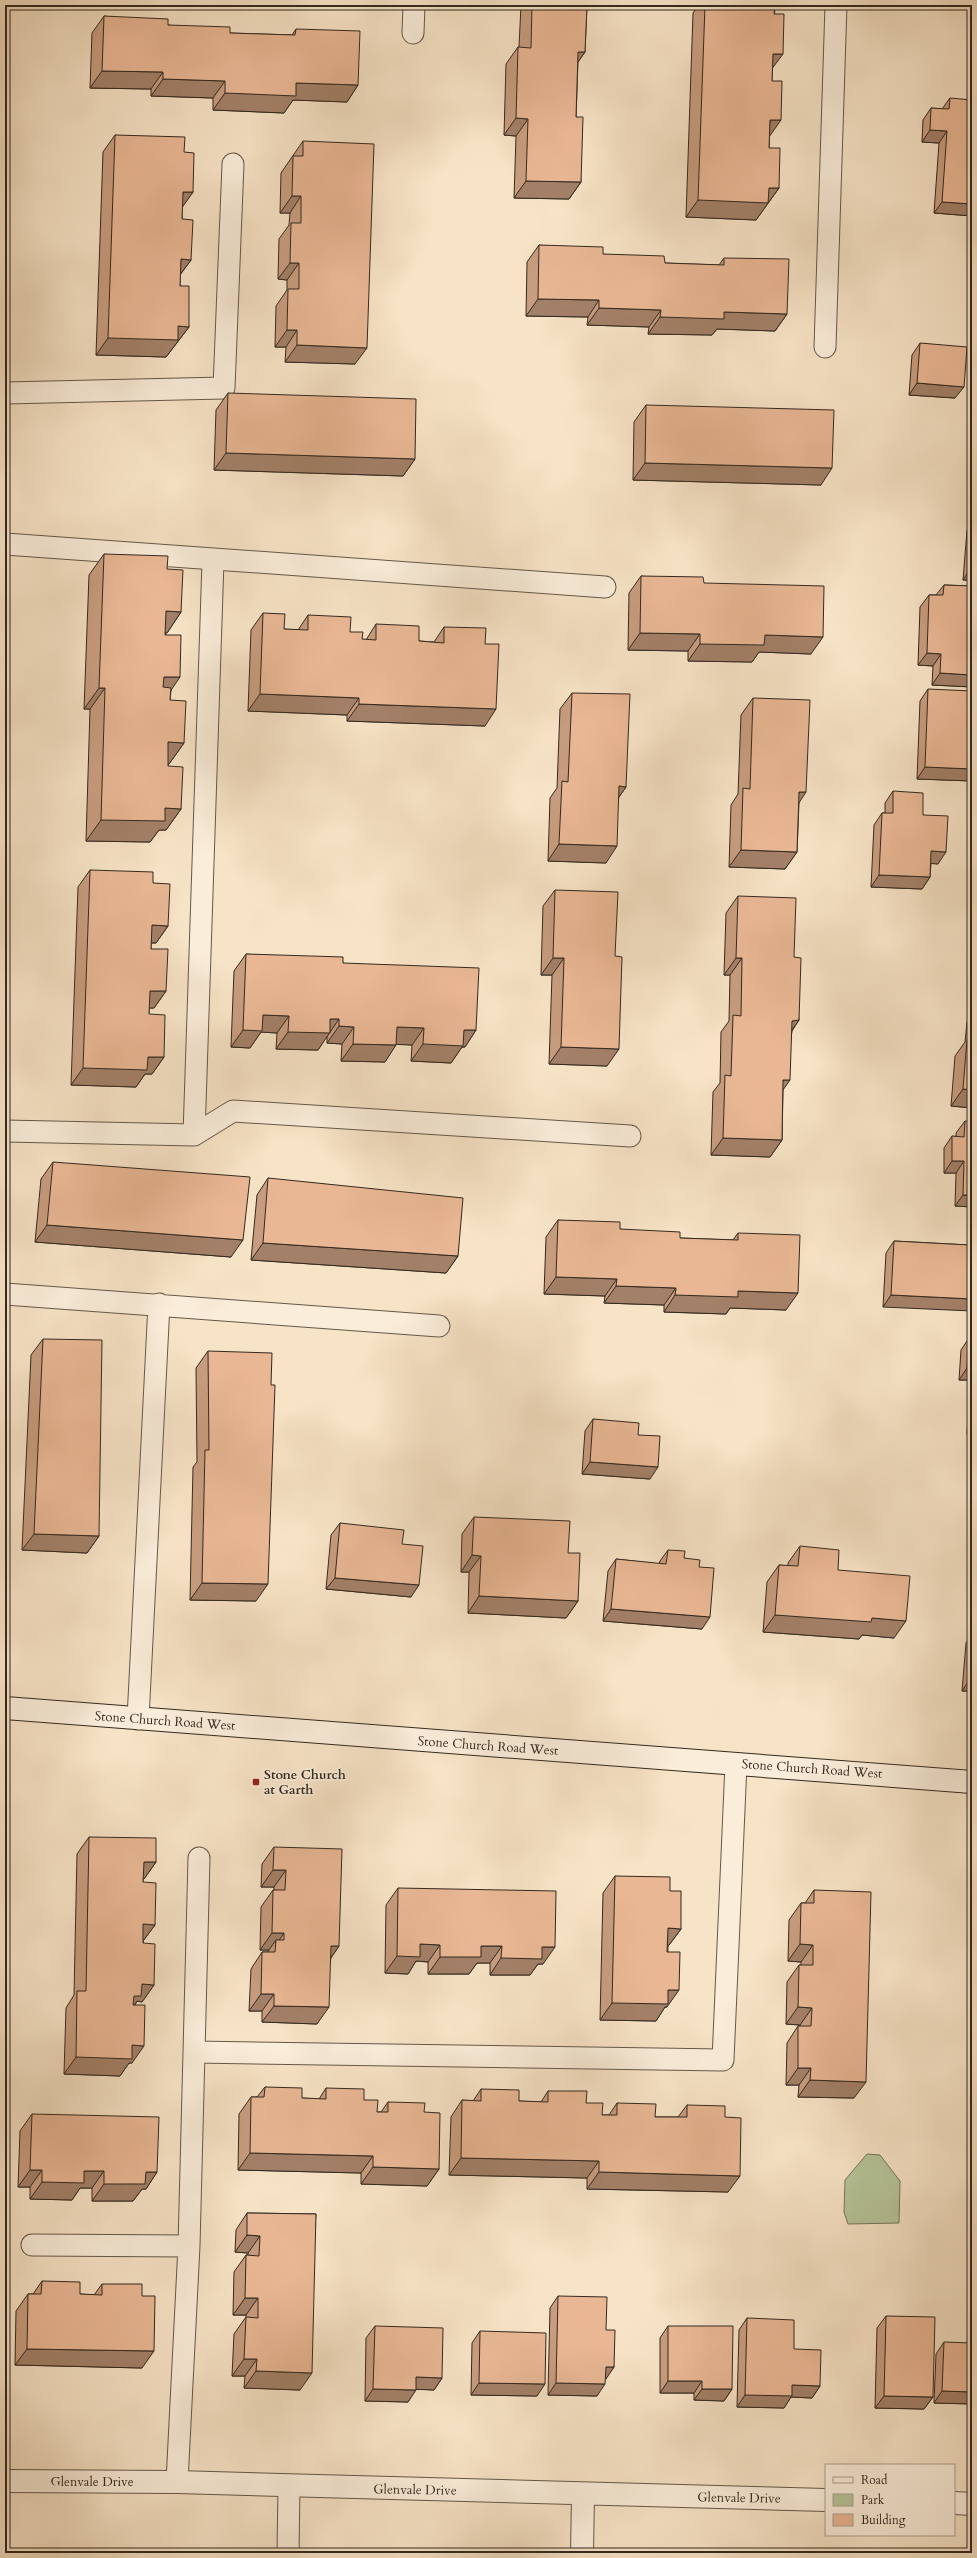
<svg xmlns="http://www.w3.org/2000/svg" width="977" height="2558" font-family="Cardo,serif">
<rect width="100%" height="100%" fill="#f7e3c6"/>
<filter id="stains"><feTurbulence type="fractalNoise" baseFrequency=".005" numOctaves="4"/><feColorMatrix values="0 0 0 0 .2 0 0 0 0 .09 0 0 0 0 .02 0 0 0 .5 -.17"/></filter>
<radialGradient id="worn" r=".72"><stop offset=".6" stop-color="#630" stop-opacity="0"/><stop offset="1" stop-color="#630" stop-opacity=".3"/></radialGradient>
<path fill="#b6c59a" stroke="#74775d" d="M867,2154l13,1 20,26 -1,42 -51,1 -4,-12 1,-32z"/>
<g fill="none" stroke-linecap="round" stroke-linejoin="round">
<g stroke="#64584a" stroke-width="23">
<path id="lane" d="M413,33l1,-28
M825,347l11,-342
M5,393l219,-5 9,-224
M5,544l600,43
M5,1131l189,4 39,-24 397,25
M194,1135l19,-574
M5,1294l434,32
M138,1719l21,-415
M194,2052l529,8 13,-296
M32,2245l157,1
M177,2482l12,-236 10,-388
M288,2553l1,-66"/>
</g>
<g stroke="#64584a" stroke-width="24">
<path id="street" d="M5,2481l172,1 649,18
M954,2503l18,1
M582,2553l1,-58"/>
</g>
<g stroke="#332920" stroke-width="24">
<path id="secondary" d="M5,1708l967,74"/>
</g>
<use href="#lane" stroke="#faedda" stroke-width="21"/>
<use href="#street" stroke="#faedda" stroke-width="22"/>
<use href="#secondary" stroke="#faedda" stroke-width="22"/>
</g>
<path fill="#c89d7f" stroke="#332920" d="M521,5h66l-2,47 -7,10 -2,55 5,65 -12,17 -55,-1 2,-62 -12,-1 2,-71 12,-17h1z
M699,5h76l-6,143 10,40 -23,32 -70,-3 7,-204z
M104,16l64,9 62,8 62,2 4,-6 62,56 -11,17 -54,-2 -9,13 -71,-3v-12l-62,-2v-7l-61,-1 2,-55z
M950,98l22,118 -38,-3 5,-70 -17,-1 1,-22 8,-12 11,1z
M115,135l69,17 9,40 -11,15v12l9,41 -11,15v11l9,41 -23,30 -70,-2 7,-203z
M303,141l52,223 -70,-2 1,-15h-11l1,-41 11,-16v-10l-9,-1 1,-40 10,-14 1,-12h-10l1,-40z
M539,245l126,18 54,2 5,-7 63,56 -12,17 -58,-2 -5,6 -64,-1 1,-7 -62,-2 1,-8 -62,-1 1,-54z
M920,343l35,55 -46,-3 3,-40z
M228,393l187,66 -12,17 -189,-6 2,-60z
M646,405l175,80 -188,-5 1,-58z
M972,522v58h-9l4,-50z
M104,554l63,15 14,43 -14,21h-2l6,57 -1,10 14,43 -15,21h-1v2l13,43 -15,21h-7l-9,12 -64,-1 4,-132h-6l5,-134z
M641,576l63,7 107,71 -52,-2 -7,10 -64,-1v-10l-60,-1 1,-57z
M944,585l28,1v101l-40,-2 1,-19 -15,-1 2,-58 9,-12h7z
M263,613l21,16 14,1 10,-15 42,17 12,7 4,1 10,-16 43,17 15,1 10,-15 41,17v82l-138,-5v-6l-99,-4 3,-81z
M928,689l44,92 -55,-2 3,-78z
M572,693l54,94 -7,10 -13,66 -58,-2 2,-63 7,-10 3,-79z
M753,698l46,105 -2,49 -12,17 -56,-2 2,-62 7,-11 3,-79z
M893,791l30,24 15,49 -7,-1 -1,14 -8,12 -51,-2 3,-62 8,-12h3v-10z
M90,870l63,13 15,43 -12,17h-5v6l15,42 -12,17h-5v6l15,43 -12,17h-7l-9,13 -65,-2 7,-198z
M555,890l52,176 -58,-2 3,-89h-11l2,-69z
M738,896l56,61 5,63 -7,11 -9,59 -1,50 -12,17 -59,-2 2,-63 7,-9 1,-51 8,-11 1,-46h-6l2,-62z
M246,954l97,9 133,67 -11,17h-3l-11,16 -40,-2 1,-16 -16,-1 -11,18 -44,-1 1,-17 -15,-1v-7l-9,14 -42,-1 1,-16 -16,-1 -11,16 -19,-1 3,-76z
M972,1015v93l-21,-2 4,-50 10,-14 2,-20z
M965,1121l7,86 -17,-1 1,-33h-12v-25l8,-12 4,1v-4z
M53,1162l178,95 -196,-15 6,-63z
M268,1178l190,78 -12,17 -195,-13 6,-65z
M558,1220l122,18 53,2 5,-7 48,77 -56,-2 -4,6 -62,-2v-7l-60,-2 1,-7 -61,-2 2,-57z
M894,1241l75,4 -86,62 3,-54z
M969,1338h3v97l-5,-1 3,-54h-11l2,-30z
M43,1339l56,197 -12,17 -65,-3 9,-195z
M208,1351l48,250 -66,-1 3,-133 4,-5 -1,-94z
M593,1419l45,16 12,44 -68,-5 3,-43z
M972,1503v81h-2z
M474,1517l94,36 10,48 -12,17 -98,-5 1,-41h-8l1,-38z
M340,1523l62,21 9,53 -85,-8 5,-54z
M800,1546l38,24 56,68 -32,-3 -3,4 -96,-7 4,-50 12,-17 9,1v-3z
M668,1550l16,8 15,9 3,62 -99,-8 5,-50 8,-12 43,5 1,-3z
M972,1634v57h-10l4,-48z
M89,1837l67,25 -12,17h-1v3l12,43 -12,16 11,44 -12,17 -5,-1 -2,4 -3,58h-3l-9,13 -56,-2 2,-66 8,-13 3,-141z
M274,1847l65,99 -8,12 -14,66 -55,-2v-11h-13l2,-42 11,-17h6l1,-2h-9l1,-43 12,-17h1v-3h-13l1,-23z
M615,1876l55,15 11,38 -12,16h-1l-1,62h-2l-9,14 -56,-1 3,-127z
M398,1888l145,76h-5l-8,11h-40v-12h-13l-8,11h-41v-12l-12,-1 -8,13 -23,-1 1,-68z
M814,1890l40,208 -56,-1 1,-12h-13l1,-42 11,-17h2v-1l-14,-1 1,-42 12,-17h2v-3l-13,-1 1,-41 12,-17h4z
M972,2034v46h-1z
M265,2087l37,11 17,1 7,-11 38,12 13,12h4l7,-10 36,10 15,57 -12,17 -66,-2v-11l-123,-3 1,-56 12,-17h6z
M481,2089l38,12 22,1 7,-11 38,12 16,12h7l8,-12 38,14h23l9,-12 38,12 3,75 -141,-3v-11l-138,-3 2,-58 11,-17 11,1z
M972,2104v129h-4l3,-127z
M32,2114l125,58 -11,17h-4l-9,12h-41v-13h-12l-8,12 -42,-1v-12h-12l2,-56z
M247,2213l69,1 -16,176 -56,-2 1,-12h-13l2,-42 12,-17v-2h-13l1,-43 12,-17h2v-2l-13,-1 1,-22z
M42,2281l38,13 14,1 8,-11 40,84 -127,-3 1,-54 12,-17h5z
M558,2296l48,34 8,37 -9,12 -8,17 -49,-1 2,-87z
M886,2316l47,81 -9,12 -49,-1 2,-80z
M747,2318l47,31 26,37 -8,12 -21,-1 -7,11 -47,-1 2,-77z
M375,2326l67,52 -8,12 -18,-1 -8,13 -43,-1 1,-63z
M668,2326l64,63 -8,12 -30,-1v-7h-34v-55z
M480,2331l57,65 -66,-1 1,-52z
M944,2342l28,62 -38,-1 2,-49z"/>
<path fill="#a38068" stroke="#332920" d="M578,52h7l-12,17z
M773,54h10l-12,16z
M102,71l61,1 -12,17 -61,-1z
M163,79l62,2 -12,17 -62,-2z
M296,83l62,2 -11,17 -54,-2 -9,13 -71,-3 12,-17z
M516,118l12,1 -12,17 -12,-1z
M770,120h11l-12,17z
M930,130l17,1 -8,12 -17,-1z
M526,181l55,1 -12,17 -55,-1z
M769,188h10l-23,32 -70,-3 12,-17z
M183,192h10l-12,17z
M292,196h9l-11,17h-10z
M942,202l30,2v12l-38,-3z
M181,259l10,1 -12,16z
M290,263h9l-12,17 -9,-1z
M538,299l61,1 -11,17 -62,-1z
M599,308l62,2 -12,17 -62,-2z
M724,312l63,2 -12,17 -58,-2 -5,6 -64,-1 12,-17z
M178,326l11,1 -23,30 -70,-2 12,-17z
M287,330h10l-11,17h-11z
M297,345l70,3 -12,16 -70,-2z
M917,383l47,4 -9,11 -46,-3z
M226,453l189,6 -12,17 -189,-6z
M645,463l187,5 -11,17 -188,-5z
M972,566v14h-9z
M166,611l15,1 -14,21 -16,-1z
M640,633l60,1 -12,17 -60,-1z
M765,635l58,2 -12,17 -52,-2 -7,10 -64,-1 12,-17z
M927,653l14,1 -8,12 -15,-1z
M940,673l32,2v12l-40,-2z
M164,677h16l-15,22 -16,-1z
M99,688h6l-15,21h-6z
M260,694l99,4 -12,17 -99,-4z
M359,704l137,5 -11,17 -138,-5z
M168,742l16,1 -15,21h-15z
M925,767l47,2v12l-55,-2z
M619,786l7,1 -12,17z
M799,792h7l-11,17z
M165,808l16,1 -15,21h-7l-9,12 -64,-1 15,-21z
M559,844l58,2 -11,17 -58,-2z
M741,850l56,2 -12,17 -56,-2z
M931,851l15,1 -8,12 -15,-1z
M879,875l51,2 -8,12 -51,-2z
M152,925l16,1 -12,17 -16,-1z
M553,958h11l-12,17h-11z
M736,958h6l-12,17h-6z
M150,991h16l-12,17h-16z
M263,1015l26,1 -12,17 -16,-1 -11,16 -19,-1 12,-17z
M330,1019h9l-21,31 -42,-1 12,-17z
M799,1020l-12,17 5,-16z
M339,1026l15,1 -12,17 -15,-1z
M397,1027l27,1 -12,17 -27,-1z
M464,1030h12l-11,17h-3l-11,16 -40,-2 12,-17z
M353,1044l43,1 -11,17 -44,-1z
M561,1047l58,2 -12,17 -58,-2z
M148,1057h16l-12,17h-7l-9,13 -65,-2 12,-17z
M783,1080h7l-12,17z
M963,1089l9,1v18l-21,-2z
M723,1138l59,2 -12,17 -59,-2z
M952,1161h12l-8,12h-12z
M963,1195h9v12l-17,-1z
M47,1225l196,15 -12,17 -196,-15z
M263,1243l195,13 -12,17 -195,-13z
M556,1277l61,2 -12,17 -61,-2z
M616,1286l60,2 -12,17 -60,-2z
M738,1291l60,2 -12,17 -56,-2 -4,6 -62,-2 11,-17z
M891,1295l81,4v12l-89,-4z
M967,1368h5v9l-2,3h-11z
M972,1427v8l-5,-1z
M590,1462l68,5 -8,12 -68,-5z
M34,1534l65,2 -12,17 -65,-3z
M472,1555l9,1 -12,16h-8z
M335,1578l84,7 -8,12 -85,-8z
M202,1583l66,1 -12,17 -66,-1z
M479,1596l99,5 -12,17 -98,-5z
M611,1609l99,8 -8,12 -99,-8z
M775,1615l97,3 34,3 -12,17 -32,-3 -3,4 -96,-7z
M970,1679h2v12h-10z
M144,1862h12l-12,17 -12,-1z
M273,1870h13l-12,17h-13z
M143,1924l12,1 -12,16h-12z
M668,1928l13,1 -12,16h-13z
M272,1933h12l-8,12v-5l-7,10h-9z
M420,1944l20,1 -12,17 -12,-1 -8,13 -23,-1 12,-17z
M800,1944l13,1 -12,17 -13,-1z
M331,1946h8l-12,17z
M481,1946h21l-12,17h-13l-8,11h-41l12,-17z
M542,1947h13l-12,17h-5l-8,11h-40l11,-17z
M142,1984l12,1 -12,17 -5,-1 -8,12h-7z
M668,1990h11l-12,17h-2l-9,14 -56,-1 12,-17z
M261,1994h13l-12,17h-13z
M274,2006l55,1 -12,17 -55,-2z
M798,2007l14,1 -12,17 -14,-1z
M132,2045l12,1 -12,17h-3l-9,13 -56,-2 12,-17z
M798,2068h13l-12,17h-13z
M810,2080l56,2 -12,16 -56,-1z
M250,2153l123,3 -12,17 -123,-3z
M461,2158l138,3 -12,17 -138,-3z
M373,2167l66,2 -12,17 -66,-2z
M30,2170h12l-12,17h-12z
M84,2171h20l-12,17h-12l-8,12 -42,-1 12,-17z
M146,2172h11l-11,17h-4l-9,12h-41l12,-17z
M599,2172l141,4 -12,16 -141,-3z
M972,2228v5h-4z
M247,2235l13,1 -12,17 -13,-1z
M245,2298h13l-12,17h-13z
M27,2349l127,2 -12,17 -127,-3z
M244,2359h13l-12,17h-13z
M606,2367h8l-8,12h-9z
M256,2371l56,2 -12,17 -56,-2z
M416,2377l26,1 -8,12 -26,-1z
M668,2381h34l-8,12h-34z
M479,2383l66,1 -8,12 -66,-1z
M556,2383l49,1 -8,12 -49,-1z
M792,2385l28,1 -8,12 -21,-1 -7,11 -47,-1 8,-12z
M373,2389l43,1 -8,12 -43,-1z
M702,2389h30l-8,12 -30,-1z
M942,2391l30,1v12l-38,-1z
M884,2396l49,1 -9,12 -49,-1z"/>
<path fill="#e9b794" stroke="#332920" d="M532,5h55l-2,47h-7l-2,65h7l-2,65 -55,-1 2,-62 -12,-1 2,-71 13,1z
M705,5h70l-1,9h10l-1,40h-10l-1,27h10l-1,39h-11l-1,28h11l-1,40h-10l-1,15 -70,-3z
M104,16l64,3v6l62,2v6l65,2 1,-6 64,2 -2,54 -62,-2v13l-71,-3v-12l-62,-2v-7l-61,-1z
M950,98l22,2v104l-30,-2 5,-71 -17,-1 1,-22 18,1z
M115,135l70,2 -1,15 10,1 -1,39h-10l-1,27 11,1 -2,40 -10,-1 -1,27h9v41l-11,-1v14l-70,-2z
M303,141l71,3 -7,204 -70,-3v-15h-10l1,-41h11v-26h-9l1,-40h10v-27h-9l1,-40h10z
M539,245l64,2v7l61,2 1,7 59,2v-7l65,1 -2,55 -63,-2v7l-64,-2 1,-7 -62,-2v-8l-61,-1z
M920,343l47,4 -3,40 -47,-4z
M228,393l188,6 -1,60 -189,-6z
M646,405l188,5 -2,58 -187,-5z
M104,554l64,2 -1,13 16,1 -2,42 -15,-1 -1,24h16l-1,42h-16l-1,10 8,1 -1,12 16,1 -2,42 -16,-1v24l15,1 -2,42 -16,-1v13l-64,-1 4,-132h-6z
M641,576l62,1 1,6 120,3 -1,51 -58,-2 -1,10 -64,-1v-10l-60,-1z
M944,585l28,1v89l-32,-2 1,-19 -14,-1 2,-58h14z
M263,613l22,1 -1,15 24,1v-15l43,2 -1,15h13l-1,7 14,1v-16l43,2v15l25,2v-16l42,1 -1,16h14l-3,65 -137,-5v-6l-99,-4z
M928,689l44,2v78l-47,-2z
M572,693l58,1 -4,93 -7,-1 -2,60 -58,-2 3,-63 6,1z
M753,698l57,2 -4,92h-7l-2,60 -56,-2 2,-62 7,1z
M893,791l30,2v22l25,1 -2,36 -15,-1 -1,26 -51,-2 3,-62h11z
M90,870l63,2v11l17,1 -2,42 -16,-1 -1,24h17l-2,42h-16l-1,23 16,1 -1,42h-16l-1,13 -64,-2z
M555,890l63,2 -3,64 7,1 -3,92 -58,-2 3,-89h-11z
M738,896l58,2 -2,59 7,1 -2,62 -7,1 -2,59h-7l-1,60 -59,-2 2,-63 6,1 2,-61 8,1 1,-58h-6z
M246,954l97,3v6l136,5 -3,62h-12l-1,16 -40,-2 1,-16 -27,-1 -1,18 -43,-1 1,-17 -15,-1v-7h-9v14l-42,-1 1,-16 -26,-1 -1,16 -19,-1z
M967,1039l5,1v50l-9,-1z
M965,1121h7v74h-9l1,-34h-12v-25l12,1z
M53,1162l197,15 -7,63 -196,-15z
M268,1178l195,20 -5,58 -195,-13z
M558,1220l62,2v7l60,3v6l58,2v-7l62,2 -2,58 -60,-2v6l-63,-2 1,-7 -60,-2 1,-7 -61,-2z
M894,1241l75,4 -1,18h4v36l-81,-4z
M969,1338h3v30h-5z
M43,1339l59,1 -3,196 -65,-2z
M208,1351l64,2 -1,32h4l-7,199 -66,-1 3,-133h4z
M593,1419l46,4 -1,12 22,1 -2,31 -68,-5z
M474,1517l96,4 -2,32h12l-2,48 -99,-5 2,-40 -9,-1z
M340,1523l64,7 -2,14 21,2 -4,39 -84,-7z
M800,1546l39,4 -1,20 72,6 -4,45 -34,-3 -1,4 -96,-7 4,-50 19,1z
M668,1550l17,1 -1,7 16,2 -1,7 15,1 -4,49 -99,-8 5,-50 50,5z
M972,1657v22h-2z
M89,1837l67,1v24h-12l-1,20 13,1 -1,42 -12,-1v19l12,1 -1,41 -12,-1 -1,12h-7l-1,9h12l-1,41 -12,-1v14l-56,-2 1,-66h9z
M274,1847l68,2 -3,97h-8l-2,61 -55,-1v-12h-13l1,-42h13l1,-12h8v-7h-12l1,-43h12l1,-20h-13z
M615,1876l55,1v14h11v38l-13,-1 -1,24h13l-1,38h-11v14l-56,-1z
M398,1888l158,3 -1,56h-13v12l-41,-1 1,-12h-21v11h-41v-12l-20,-1v13l-23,-1z
M814,1890l57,2 -5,190 -56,-2 1,-12h-13v-42h13l1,-18 -14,-1 1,-42h14v-20l-13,-1 1,-41h13z
M265,2087l37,1v10l24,1v-11l38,1v11h14l-1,12h11v-10l37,1 -1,9 16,1 -1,56 -66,-2v-11l-123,-3 1,-56h13z
M481,2089l38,1v11l29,1v-11h39l-1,12h17l-1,12h15v-12l39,1 -1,13h32v-12l38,1v11l16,1 -1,58 -141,-4v-11l-138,-3 1,-58 19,1z
M32,2114l127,3 -2,55h-11l-1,12h-41v-13h-20v12l-42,-1v-12h-12z
M247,2213l69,1 -4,159 -56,-2 1,-12h-13l2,-42 12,1v-20h-13l1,-43 13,1 1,-20 -13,-1z
M42,2281l38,1v12l22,1v-11h40v12h13l-1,55 -127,-2 1,-55h13z
M558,2296l49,1 -1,33h9l-1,37h-8l-1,17 -49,-1z
M886,2316l49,1 -2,80 -49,-1z
M747,2318l47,2v29l27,1 -1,36 -28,-1v11l-47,-1z
M375,2326l68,2 -1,50 -26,-1v13l-43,-1z
M668,2326h65l-1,63h-30v-8h-34z
M480,2331l66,2 -1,51 -66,-1z
M944,2342l28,1v49l-30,-1z"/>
<rect fill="#8f2418" stroke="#faedda" stroke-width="1.5" x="252" y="1778" width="8" height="8" rx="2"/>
<g text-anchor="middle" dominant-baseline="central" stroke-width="3" stroke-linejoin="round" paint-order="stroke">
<g font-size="13" fill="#332920" stroke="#faedda">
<text transform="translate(165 1721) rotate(4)">Stone Church Road West</text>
<text transform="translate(488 1746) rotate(4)">Stone Church Road West</text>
<text transform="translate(812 1769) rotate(4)">Stone Church Road West</text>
<text x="92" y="2482">Glenvale Drive</text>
<text transform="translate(415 2490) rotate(1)">Glenvale Drive</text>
<text transform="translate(739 2498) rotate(1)">Glenvale Drive</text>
</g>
<g font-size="13" font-weight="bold" fill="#332920" stroke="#faedda" text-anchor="start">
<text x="264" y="1775">Stone Church<tspan x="264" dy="15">at Garth</tspan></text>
</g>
</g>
<rect width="977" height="2558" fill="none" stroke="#f7e3c6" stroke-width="20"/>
<rect x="6" y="6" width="965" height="2546" fill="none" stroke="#332920" stroke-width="2"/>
<rect x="10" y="10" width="957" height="2538" fill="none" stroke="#332920"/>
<rect x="825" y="2464" width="130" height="72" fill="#faedda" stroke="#aa9f90"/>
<rect x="833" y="2477" width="20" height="6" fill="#faedda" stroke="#aa9f90"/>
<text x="861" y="2484" font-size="12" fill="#332920">Road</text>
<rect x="833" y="2494" width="20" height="12" fill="#b6c59a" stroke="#aa9f90"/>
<text x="861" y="2504" font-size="12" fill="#332920">Park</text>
<rect x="833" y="2514" width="20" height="12" fill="#e9b794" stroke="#aa9f90"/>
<text x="861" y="2524" font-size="12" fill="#332920">Building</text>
<rect width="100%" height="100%" filter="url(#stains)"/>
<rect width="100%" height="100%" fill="url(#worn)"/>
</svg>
